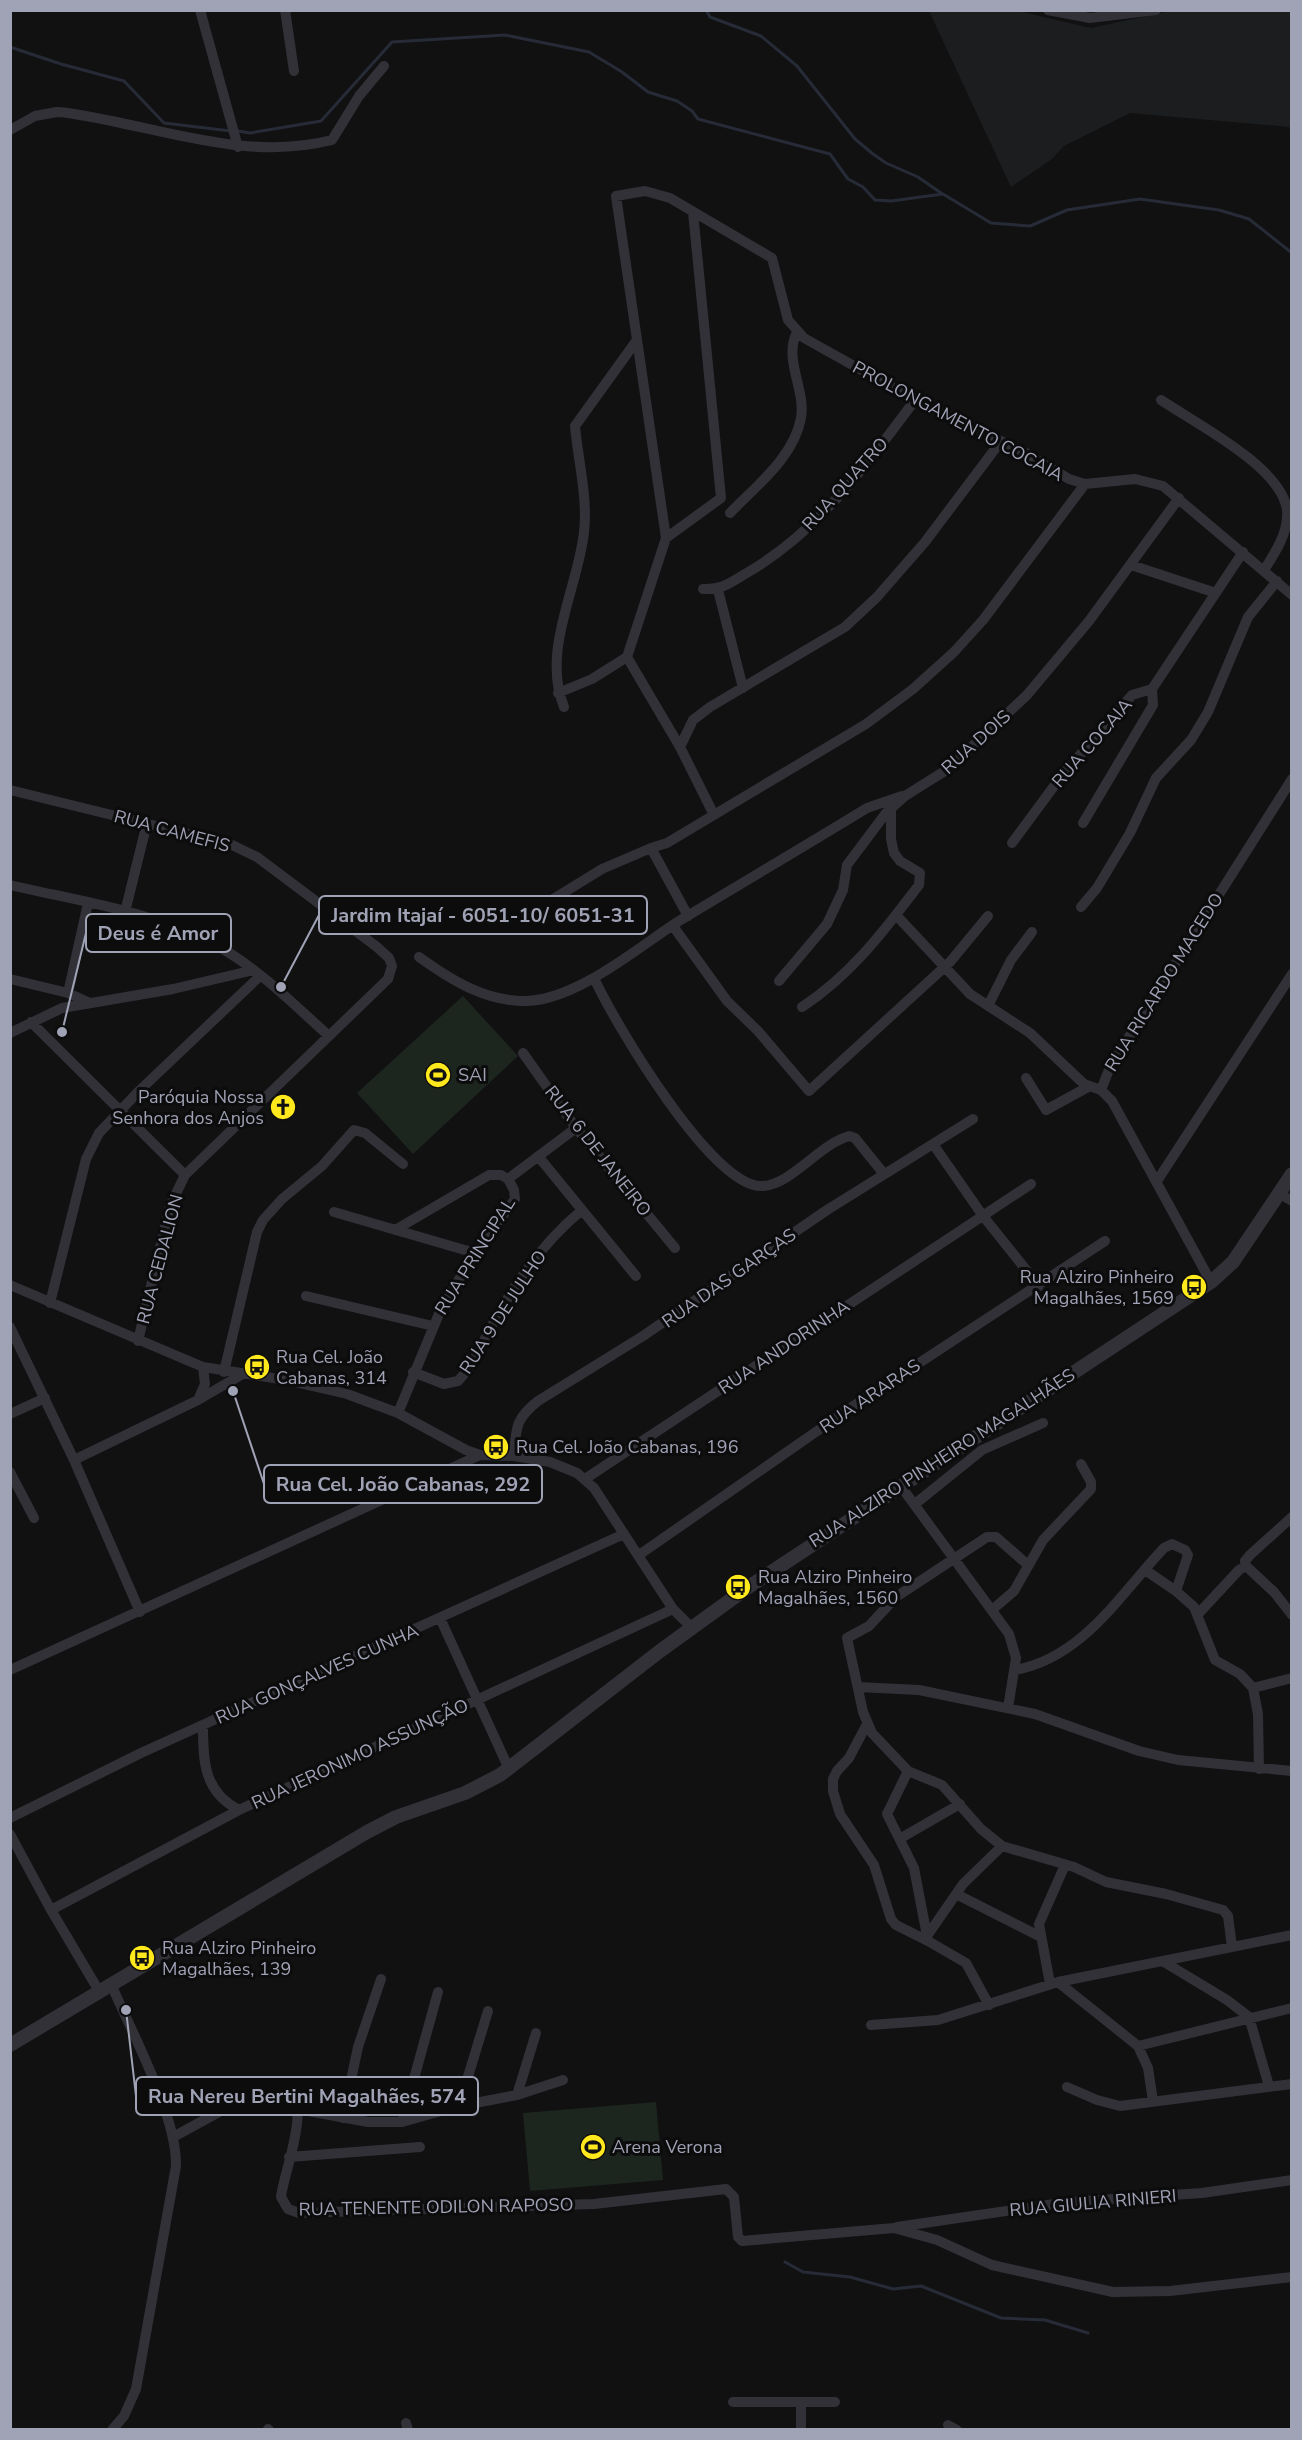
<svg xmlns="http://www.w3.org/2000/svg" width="1302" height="2440" font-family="'Nunito Sans',sans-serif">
<rect width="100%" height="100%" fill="#111112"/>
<path fill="#1c1d1f" d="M929,11h89l73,17 79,-17h121v124l-2,-8 -159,-14 -66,33 -12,13 -41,28z"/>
<path fill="#1d251f" d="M463,996l55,60 -105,98 -56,-61z
M656,2102l7,78 -133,11 -7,-78z"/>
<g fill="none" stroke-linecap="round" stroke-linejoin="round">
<path stroke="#262b37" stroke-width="3" d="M706,10l4,7 51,19 36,30 58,73 18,15 13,9 32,14 23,16
M10,47l51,17 63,17 40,42 67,8
M238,131l12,2 71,-12 71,-79 113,-7 84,17 33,20 26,20 29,9 15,10 6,8 132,35 18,25 15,8 12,13 16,1 52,-7 48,29 39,3 37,-16 73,-11 79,11 30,9 43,34
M785,2262l18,10 47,5 43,12 28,-3 80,32 44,2 43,13"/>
<path stroke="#323138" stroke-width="10" d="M200,10l38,137
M285,10l9,61
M1048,10l42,8 66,-8
M10,130l25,-14 22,-4c19,1 37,6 55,9 73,15 145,38 220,19l27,-44 25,-30
M1161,400c34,23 121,67 126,110 2,22 -12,43 -23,60
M730,513c26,-27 64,-56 71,-95 5,-28 -18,-59 -4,-86
M666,538l55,-40 -28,-286
M1131,565l85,28
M703,589c19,1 27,-6 42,-15 72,-41 122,-109 170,-174
M718,590l25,98
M627,657l53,90
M558,693l34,-14 35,-22 39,-119 -50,-342 29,-5 25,7 102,60 16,62 16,18 111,62 111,53 43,26 16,5 50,-5 28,7 129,109
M564,707c-23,-56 14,-119 20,-175 4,-34 -6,-72 -9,-106l62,-86
M10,790l220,54 27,13 120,90 12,11 3,8 -4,13 -203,196 -15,31 -32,135
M713,813l-33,-66 13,-27 17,-13 135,-80 32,-30 48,-55 76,-101
M1083,823l70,-118 -1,-16
M1012,843l48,-65 72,-83 20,-6 91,-137
M10,885c68,16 141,26 204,59 43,23 78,59 115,92
M1081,907l16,-19 33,-55 26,-55 35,-38 17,-28 40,-95 29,-36
M125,912l22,-89
M896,915l74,79 60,39 54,51 17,6
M688,916l-37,-68 16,-5 199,-119 47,-35 41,-37 29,-32 102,-136
M470,925l32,-4 35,-12 65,-40 49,-21
M673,926l54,75 31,30 51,60 141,-129 38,-46
M419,957c32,23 67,45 108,44 51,-2 110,-53 152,-80 63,-38 126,-75 188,-113l35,-12
M594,978c19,42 119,212 169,208 29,-2 57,-42 86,-50l6,2 29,36
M10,979l58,14 22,10
M779,981l48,-57 16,-34 4,-25 39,-52 19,-17 43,-27 79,-74 62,-74 90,-123
M68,993l20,-90
M988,1006l23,-46 21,-28
M802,1007c49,-32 82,-76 117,-122l1,-12 -20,-12 -6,-8 -3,-14v-31
M31,1022l154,153
M10,1033l52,-25 111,-19 81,-19
M523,1053l53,75 99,120
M1026,1078l20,32 42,-23
M933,1144l50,72 56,70
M538,1156l98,120
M1157,1181l135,-207
M1280,1194l12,7
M334,1212l141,41
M395,1230l94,-55h12l7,4
M1211,1282l-99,-181 -11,-11 9,-23 182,-288
M10,1285l193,82 83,13 61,14 51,19 68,37 14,5 34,1 36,6 27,11 17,15 79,121 19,19
M306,1296l127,30
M50,1303l36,-144 13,-26 40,-42 121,-115
M10,1327l64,133 66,152
M224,1372l33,-140 6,-12 19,-21 40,-33 32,-36 11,3 38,31
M413,1372l31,12 14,-3c17,-18 26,-42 38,-63 22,-40 51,-79 86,-108
M198,1400l7,-16 -2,-17
M398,1413l43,-104 34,-56 40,-54 -1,-9 -6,-11 68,-51
M10,1414l35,-16
M514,1456c2,-28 1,-37 24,-55l105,-65 184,-126 146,-91
M74,1460l124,-60 43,-25
M10,1472l24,46
M585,1479l446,-295
M900,1485l109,149 7,24 -8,50
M915,1504l67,-54 61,-27
M639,1555l204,-142 262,-172
M1028,1565l-32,-28h-9l-91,60 -27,29 -22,12 16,74 9,21 36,38 34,14 39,44 21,17 72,21 32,15 60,12 57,16 5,6 4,31
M1246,1566l28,26 18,23
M1145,1570l31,21 18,16 21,53 25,14 13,14 5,26 1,55
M992,1610l22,-19 29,-51 48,-51v-7l-10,-18
M1199,1613l40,-43 7,-4 -1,-5 5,-6 42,-38
M440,1618l69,151
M10,1670l470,-215
M1015,1670c68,-12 106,-77 149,-122l8,-4 13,6 3,5 -12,36
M858,1687l61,3 116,24 104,37 39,9 114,11
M1253,1688l39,-10
M867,1724l-18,34 -12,13 -4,8v12l7,23 34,51 17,54 5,6 32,16
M203,1726c0,36 1,66 36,84
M908,1771l-21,43 27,54 14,73 38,22 23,42
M10,1818l131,-65 483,-219
M10,1834l41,76 48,81
M901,1838l59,-34
M956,1894l83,42
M51,1910l188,-100 434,-201
M927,1936l36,-52 39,-38
M1164,1962l63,38 22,17 20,69
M1058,1982l80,64 10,22 5,33
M111,1984c21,49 66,132 65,182l-40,223 -12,27 -12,14
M1050,1984l-11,-60 26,-59
M871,2025l67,-5 120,-38 234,-47
M1138,2046l154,-38
M1067,2087l30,13 23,6 172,-22
M517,2095l19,-62
M459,2106l29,-95
M297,2109l71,13h34l57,-16 58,-11 46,-15
M343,2118l15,-71 23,-68
M402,2122l36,-130
M175,2136l97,-53 10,-2c34,18 2,88 -1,116l7,12 11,4 295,-9 132,-15 8,8 4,40 4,4 152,-13 43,12 55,25 121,27 57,-1 122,-14
M289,2157l131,-10
M897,2227l171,-25 134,-9 90,-13
M733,2402h102
M801,2402v28
M406,2423l2,7
M948,2425l9,5
M268,2429l1,1"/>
<path stroke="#323138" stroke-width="14" d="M10,2045l357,-213 29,-15 69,-24 35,-18 160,-124 87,-63 464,-306 22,-20 59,-88"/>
</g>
<defs>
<g id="stadium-disc" transform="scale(1.35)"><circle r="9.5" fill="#ffe81c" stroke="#0c0c0d"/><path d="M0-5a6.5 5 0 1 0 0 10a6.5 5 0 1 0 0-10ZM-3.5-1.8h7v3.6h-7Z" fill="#111"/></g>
<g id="church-disc" transform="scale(1.35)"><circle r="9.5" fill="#ffe81c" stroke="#0c0c0d"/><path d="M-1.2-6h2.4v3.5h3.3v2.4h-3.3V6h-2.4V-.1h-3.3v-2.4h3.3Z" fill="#111"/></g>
<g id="bus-disc" transform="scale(1.35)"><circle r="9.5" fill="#ffe81c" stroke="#0c0c0d"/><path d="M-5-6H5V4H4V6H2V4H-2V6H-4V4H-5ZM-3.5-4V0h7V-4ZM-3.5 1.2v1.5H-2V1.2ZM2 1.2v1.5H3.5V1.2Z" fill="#111"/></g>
</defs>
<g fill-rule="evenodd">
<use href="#stadium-disc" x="438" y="1075"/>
<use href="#church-disc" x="283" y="1107"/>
<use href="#bus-disc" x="1194" y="1287"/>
<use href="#bus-disc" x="257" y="1367"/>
<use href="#bus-disc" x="496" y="1447"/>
<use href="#bus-disc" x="738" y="1587"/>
<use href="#bus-disc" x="142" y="1958"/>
<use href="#stadium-disc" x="593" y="2147"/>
</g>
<g text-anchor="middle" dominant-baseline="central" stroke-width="6" stroke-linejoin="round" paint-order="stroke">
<g font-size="18" fill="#a0a2b5" stroke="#0c0c0d">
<text transform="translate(958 421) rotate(28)">PROLONGAMENTO COCAIA</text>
<text transform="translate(845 484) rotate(-48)">RUA QUATRO</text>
<text transform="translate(976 742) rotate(-42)">RUA DOIS</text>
<text transform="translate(1092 743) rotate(-49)">RUA COCAIA</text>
<text transform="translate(172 831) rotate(15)">RUA CAMEFIS</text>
<text transform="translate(1164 982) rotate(-58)">RUA RICARDO MACEDO</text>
<text transform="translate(598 1151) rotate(52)">RUA 6 DE JANEIRO</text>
<text transform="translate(475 1256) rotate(-58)">RUA PRINCIPAL</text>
<text transform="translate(160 1259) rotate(-75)">RUA CEDALION</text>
<text transform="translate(729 1278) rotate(-35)">RUA DAS GARÇAS</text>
<text transform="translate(503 1312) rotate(-57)">RUA 9 DE JULHO</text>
<text transform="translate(784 1347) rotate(-34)">RUA ANDORINHA</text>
<text transform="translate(870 1396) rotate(-34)">RUA ARARAS</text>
<text transform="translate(942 1458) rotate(-33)">RUA ALZIRO PINHEIRO MAGALHÃES</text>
<text transform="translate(317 1674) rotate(-24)">RUA GONÇALVES CUNHA</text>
<text transform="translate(360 1754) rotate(-25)">RUA JERONIMO ASSUNÇÃO</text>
<text transform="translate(1093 2203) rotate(-5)">RUA GIULIA RINIERI</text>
<text transform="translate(436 2207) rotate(-1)">RUA TENENTE ODILON RAPOSO</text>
</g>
<g font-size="18" fill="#a0a2b5" stroke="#0c0c0d" text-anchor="start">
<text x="458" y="1075">SAI</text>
<text x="264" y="1097" text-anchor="end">Paróquia Nossa<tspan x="264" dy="21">Senhora dos Anjos</tspan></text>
<text x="1174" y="1277" text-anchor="end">Rua Alziro Pinheiro<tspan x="1174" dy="21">Magalhães, 1569</tspan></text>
<text x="276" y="1357">Rua Cel. João<tspan x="276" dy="21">Cabanas, 314</tspan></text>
<text x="516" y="1447">Rua Cel. João Cabanas, 196</text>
<text x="758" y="1577">Rua Alziro Pinheiro<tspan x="758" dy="21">Magalhães, 1560</tspan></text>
<text x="162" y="1948">Rua Alziro Pinheiro<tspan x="162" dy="21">Magalhães, 139</tspan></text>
<text x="612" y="2147">Arena Verona</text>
</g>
</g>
<path fill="none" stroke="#a0a2b5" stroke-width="2" d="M281 987L319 915M62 1032L86 933M233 1391L264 1484M126 2010L136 2096"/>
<g fill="#a0a2b5" stroke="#0c0c0d" stroke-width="2">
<circle cx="281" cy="987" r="6"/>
<circle cx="62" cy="1032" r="6"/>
<circle cx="233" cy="1391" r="6"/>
<circle cx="126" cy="2010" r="6"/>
</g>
<g fill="#0c0c0d" stroke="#a0a2b5" stroke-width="2">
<rect x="319" y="896" width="328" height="38" rx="6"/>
<rect x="86" y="914" width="145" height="38" rx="6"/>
<rect x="264" y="1465" width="278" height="38" rx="6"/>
<rect x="136" y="2077" width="342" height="38" rx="6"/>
</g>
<g font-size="20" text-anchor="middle" font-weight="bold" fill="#a0a2b5">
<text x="483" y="922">Jardim Itajaí - 6051-10/ 6051-31</text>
<text x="158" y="940">Deus é Amor</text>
<text x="403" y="1491">Rua Cel. João Cabanas, 292</text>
<text x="307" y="2103">Rua Nereu Bertini Magalhães, 574</text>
</g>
<rect width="1302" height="2440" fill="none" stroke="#a0a2b5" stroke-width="24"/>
</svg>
